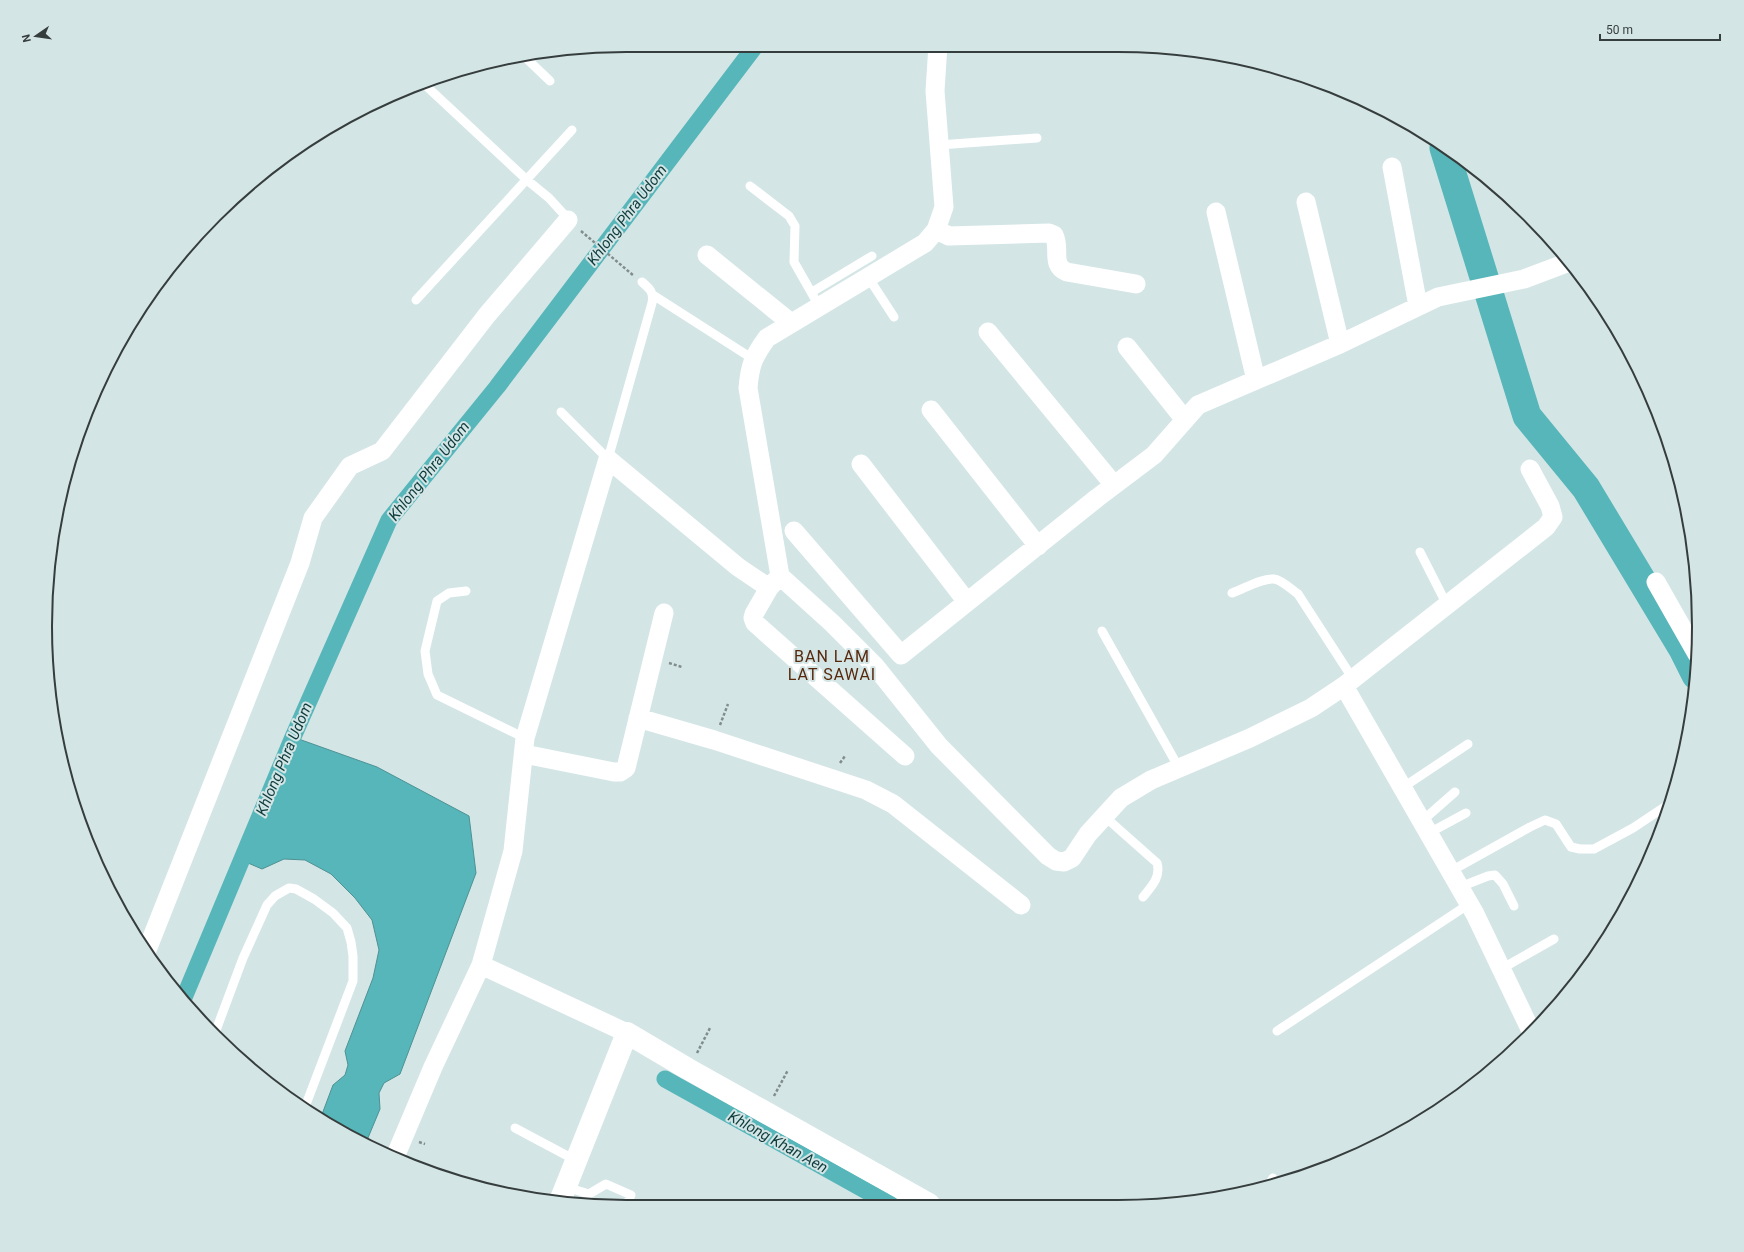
<svg xmlns="http://www.w3.org/2000/svg" width="1744" height="1252" font-family="Roboto,sans-serif">
<rect width="100%" height="100%" fill="#d4e5e6"/>
<path fill="#57b6b9" stroke="#4d9294" d="M293,737l84,30 92,49 7,57 -76,201 -16,9 -5,10 1,16 -15,36 -44,-28 12,-32 12,-10 3,-10 -3,-14 28,-73 6,-28 -7,-30 -17,-22 -24,-24 -26,-14 -21,-1 -22,10 -21,-9z"/>
<g fill="none" stroke-linecap="round" stroke-linejoin="round">
<path stroke="#57b6b9" stroke-width="17" d="M183,1000l110,-263 96,-217 108,-133 259,-342
M665,1079l225,125"/>
<path stroke="#57b6b9" stroke-width="29" d="M1444,148l83,268 59,72 97,161 13,26"/>
<path stroke="#818d8d" stroke-width="2.5" stroke-dasharray="3 2" stroke-linecap="butt" d="M581,231l53,45
M669,663l13,4
M720,725l8,-21
M840,763l5,-7
M697,1053l13,-25
M774,1096l14,-26
M419,1142l6,2"/>
<path stroke="#fff" stroke-width="9" d="M526,58l24,23
M423,83l104,97 22,18 21,23
M939,145l98,-7
M750,186l39,30 6,10 -1,36 25,44
M868,277l26,40
M812,292l60,-36
M653,295l100,64
M416,300l156,-170
M561,412l47,47 44,-156c2,-11 -2,-14 -10,-21
M1420,552l27,53
M466,591l-17,2 -12,8 -12,50 3,23 9,21 88,43
M1232,593c12,-4 29,-15 42,-14 8,1 17,10 24,15l55,85
M1102,631l77,137
M1679,774h1
M1402,788l66,-44
M1104,816l53,47c4,14 -5,23 -14,34
M1422,821l33,-29
M1429,833l37,-20
M1451,871l79,-44 15,-7 11,4 15,23 9,2h14l39,-21 36,-24
M1460,887l28,-11 7,-1 8,9 11,22
M1501,969l53,-30
M1277,1031l192,-127
M215,1033l28,-75 24,-53 8,-9 14,-8 7,1 18,10 19,14 14,15 4,14 2,14v25l-48,126
M515,1128l62,33
M1271,1181l2,-3
M566,1187l23,7 17,-10 25,11 -5,11"/>
<path stroke="#fff" stroke-width="19" d="M938,45l-3,46 9,116 -8,23 -11,13 -158,95c-14,19 -17,27 -19,50l32,188 52,47 43,43 64,80 109,110 8,5 8,1 8,-4 16,-24 33,-36 30,-18 99,-42 61,-30 33,-22 202,-159 7,-10 -3,-11 -20,-37
M1392,167l26,139
M1306,202l34,142
M1216,212l40,168
M936,230l13,6 100,-3 5,2c7,14 -4,30 13,37l69,12
M707,255l84,68
M988,332l126,153
M1127,347l58,73
M931,410l107,136
M861,464l106,138
M794,531l107,124 196,-157 57,-43 44,-50 142,-61 98,-47 86,-18 45,-17
M777,579l-8,9 -15,26 -1,4 2,5 150,133
M1656,582l41,72
M1344,686l131,228 56,117
M638,718l76,22 152,50 27,14 128,101
M524,754l90,18h6l6,-4 38,-155
M147,950l153,-387 13,-45 37,-52 32,-15 105,-136 81,-95
M481,965l146,68
M395,1157l38,-90 48,-102 32,-114 12,-113 83,-279 130,108 31,21"/>
<path stroke="#fff" stroke-width="22" d="M560,1201l67,-168 61,36 241,135"/>
</g>
<g text-anchor="middle" dominant-baseline="central" stroke-width="4" stroke-linejoin="round" paint-order="stroke">
<g font-size="15" font-style="italic" fill="#0e3c3d" stroke="#d4e5e6">
<text transform="translate(627 215) rotate(-53)">Khlong Phra Udom</text>
<text transform="translate(429 471) rotate(-52)">Khlong Phra Udom</text>
<text transform="translate(284 759) rotate(-67)">Khlong Phra Udom</text>
<text transform="translate(778 1142) rotate(29)">Khlong Khan Aen</text>
</g>
<g font-size="16" letter-spacing="1" fill="#57280c" stroke="#d4e5e6">
<text x="832" y="656">BAN LAM<tspan x="832" dy="18">LAT SAWAI</tspan></text>
</g>
</g>
<path d="M0 0H1744V1252H0ZM626 52H1118A574 574 0 0 1 1692 626V626A574 574 0 0 1 1118 1200H626A574 574 0 0 1 52 626V626A574 574 0 0 1 626 52Z" fill="#d4e5e6" fill-rule="evenodd"/>
<path fill="none" stroke="#363d3d" stroke-width="2" d="M626 52H1118A574 574 0 0 1 1692 626V626A574 574 0 0 1 1118 1200H626A574 574 0 0 1 52 626V626A574 574 0 0 1 626 52Z"/>
<g transform="translate(36 36) rotate(257)" stroke="#d4e5e6" stroke-width="3" paint-order="stroke">
<path d="M0-3L7 15L0 10L-7 15Z" fill="#363d3d"/>
<text y="-6" font-size="11" font-weight="bold" text-anchor="middle" fill="#363d3d">N</text>
</g>
<path d="M1600 34v6h120v-6" fill="none" stroke="#363d3d" stroke-width="2"/>
<text x="1606" y="34" font-size="12" fill="#363d3d" stroke="#d4e5e6" stroke-width="3" paint-order="stroke">50 m</text>
</svg>
